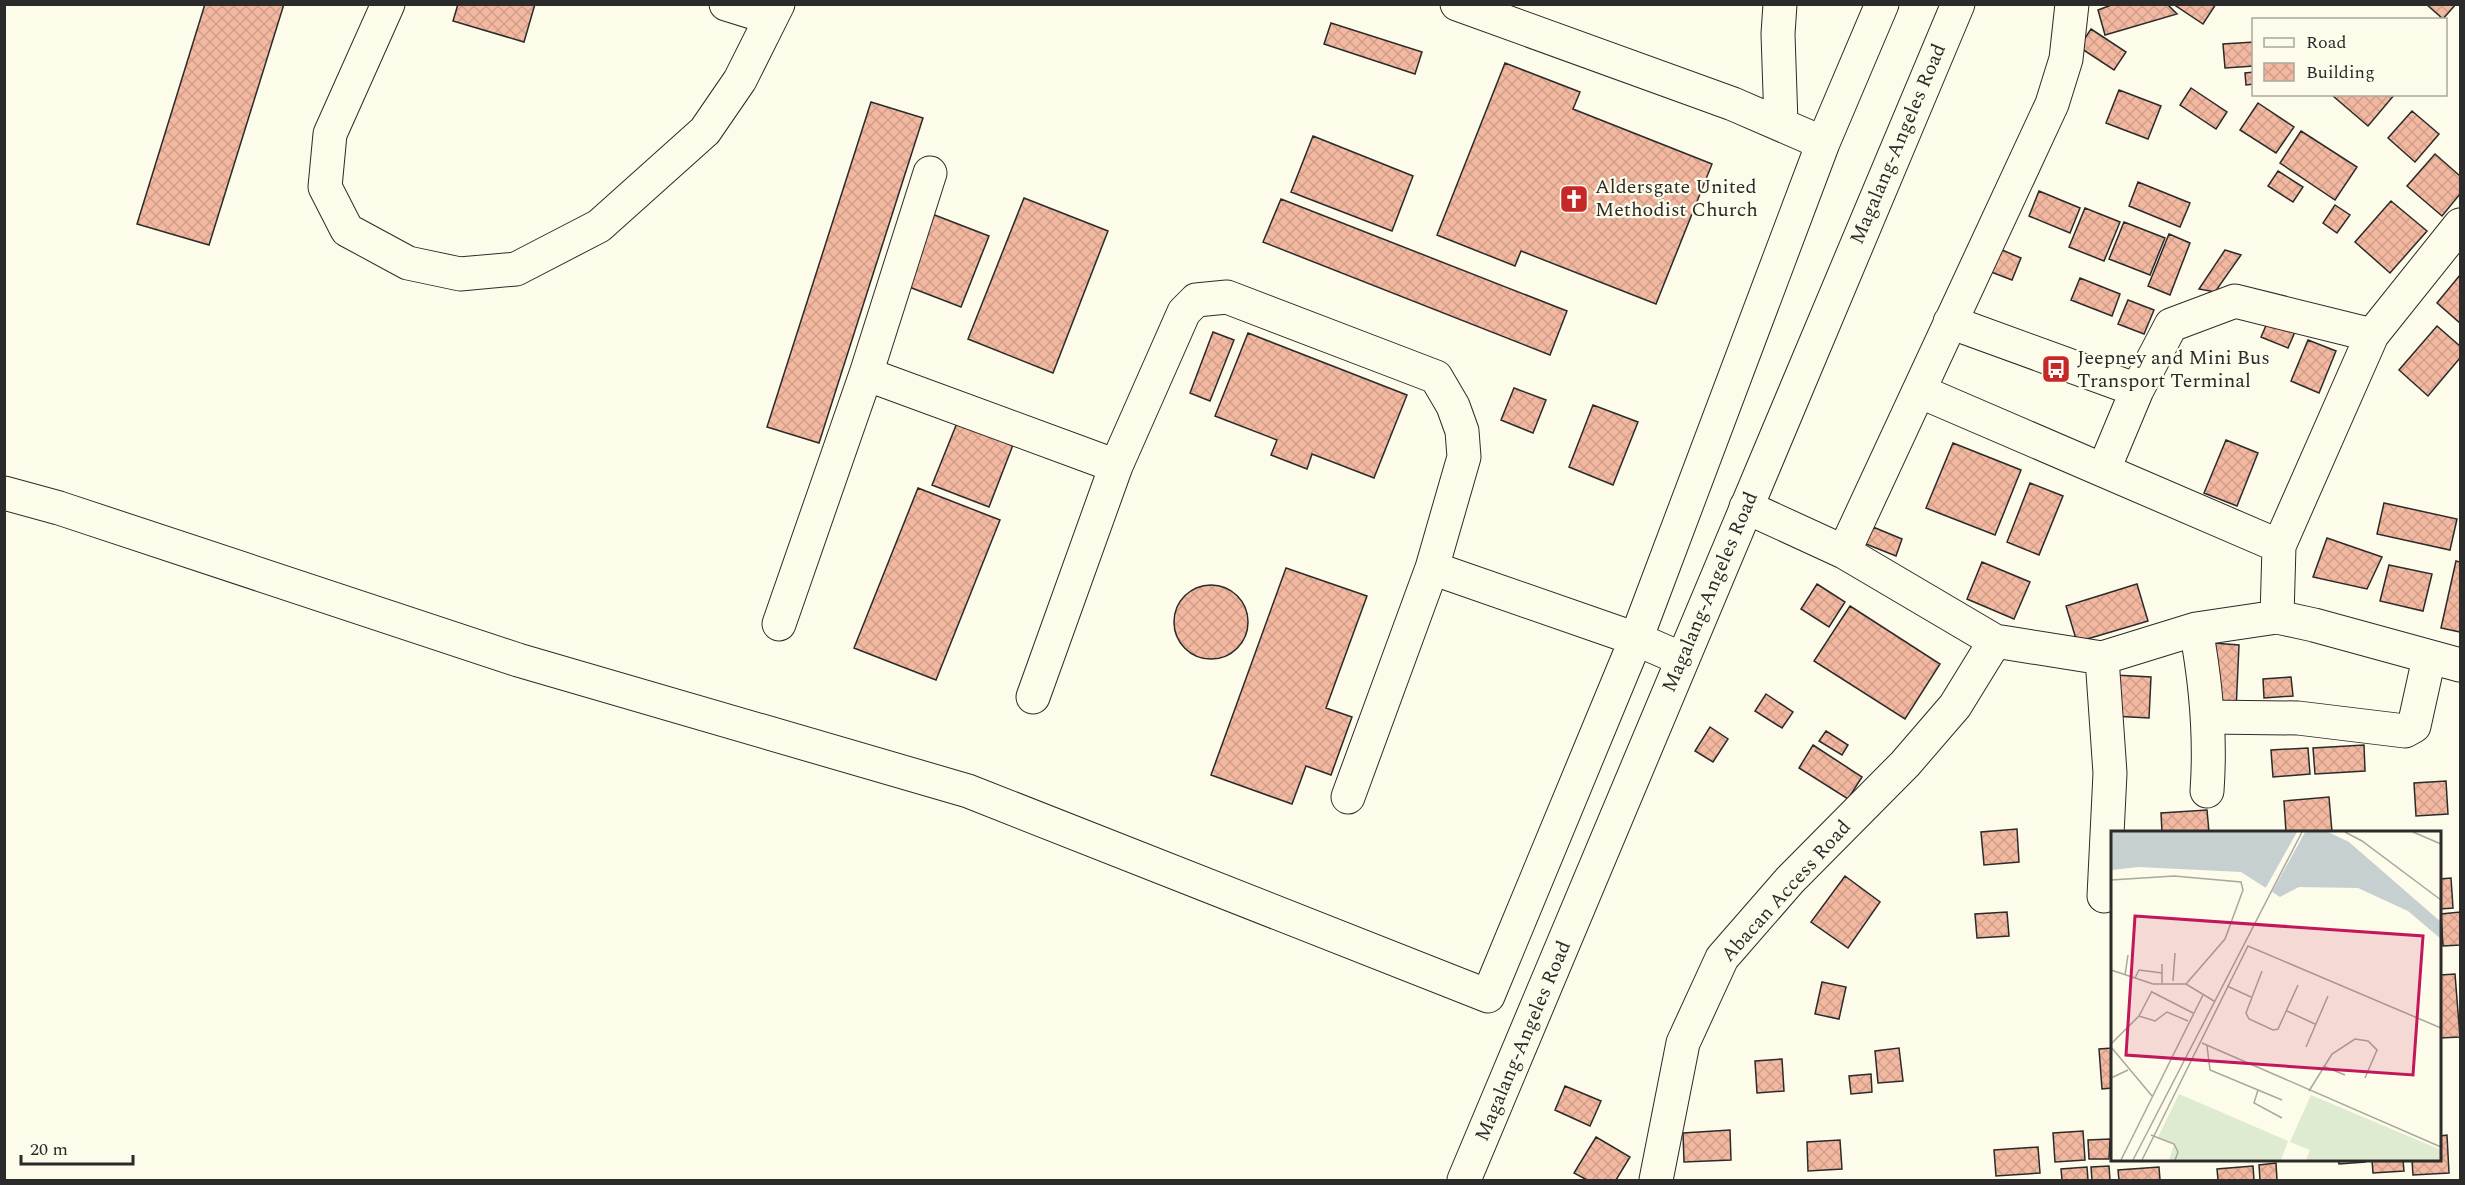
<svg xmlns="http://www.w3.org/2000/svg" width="2465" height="1185" font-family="Spectral,serif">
<defs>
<pattern id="building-cross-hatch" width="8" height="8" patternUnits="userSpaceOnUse" patternTransform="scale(1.5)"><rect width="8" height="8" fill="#f2b8a0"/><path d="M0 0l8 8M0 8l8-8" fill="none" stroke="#d09e8a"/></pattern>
</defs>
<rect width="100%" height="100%" fill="#fdfbea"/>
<path fill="url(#building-cross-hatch)" stroke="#2b2b2b" stroke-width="1.5" d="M205,4h79l-75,241 -72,-21z
M458,4h77l-11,38 -71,-21z
M2114,4h53l10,10 -72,21 -7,-25z
M2173,4h43l-13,20z
M2426,4h30l-13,15z
M1331,23l91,29 -7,22 -91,-30z
M2091,29l35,23 -12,18 -35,-23z
M2254,42v24l-29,2 -2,-24z
M1505,63l75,29 -7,17 139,55 -56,140 -135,-53 -6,15 -78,-31z
M2254,72v12l-8,1 -1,-12z
M2191,88l36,24 -11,17 -36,-24z
M2119,90l42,16 -13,33 -42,-16z
M2335,94h60l-27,32 -35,-30z
M871,102l52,16 -104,325 -52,-16z
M2258,103l36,24 -18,26 -36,-23z
M2412,111l27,23 -24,28 -27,-24z
M2301,131l56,36 -22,33 -55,-37z
M1313,136l100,40 -21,55 -101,-39z
M2435,154l25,22v18l-18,22 -35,-30z
M2278,171l25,16 -10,15 -25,-16z
M2138,182l52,21 -10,24 -51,-21z
M2039,191l41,17 -10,25 -41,-17z
M1024,198l84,33 -55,142 -85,-34z
M1281,199l286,112 -17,44 -287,-113z
M2391,201l36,30 -37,42 -35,-31z
M2335,205l15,10 -13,18 -14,-10z
M2085,208l35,14 -16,39 -35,-14z
M932,214l57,22 -28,71 -57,-22z
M2124,222l41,16 -15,37 -41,-16z
M2169,234l21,9 -20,52 -22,-9z
M1995,247l26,11 -9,22 -26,-10z
M2225,250l16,5 -26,37 -16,-3z
M2460,275v48l-23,-20z
M2080,278l40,16 -8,22 -41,-16z
M2128,300l26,10 -10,24 -26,-10z
M2268,321l27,11 -7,16 -27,-11z
M2437,326l23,20v12l-32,38 -29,-26z
M1213,332l21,8 -24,61 -20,-8z
M1248,333l159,62 -33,83 -62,-24 -5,15 -36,-14 6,-15 -62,-24z
M2308,340l28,11 -17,42 -28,-12z
M1514,388l32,12 -13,33 -32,-13z
M1593,405l45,17 -25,63 -44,-18z
M957,423l56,22 -24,62 -57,-22z
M2226,440l32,13 -21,53 -33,-13z
M1953,443l68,27 -26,65 -69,-27z
M2030,483l33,13 -24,59 -32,-13z
M918,488l82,32 -64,160 -82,-32z
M2384,503l73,16 -7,31 -73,-16z
M1873,527l29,12 -6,17 -30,-12z
M2327,538l55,19 -15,32 -54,-12z
M2456,561l4,1v70l-19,-4z
M1982,562l48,20 -16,37 -47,-20z
M2389,565l43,9 -9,37 -43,-10z
M1286,568l81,28 -41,112 26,9 -21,58 -25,-9 -14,38 -81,-29z
M1817,584l28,18 -16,25 -28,-18z
M2137,584l11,37 -71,21 -11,-36z
M1174 622a37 37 0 1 1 74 0a37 37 0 1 1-74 0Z
M1850,606l90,58 -35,55 -91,-58z
M2213,643l26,2 -3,66 -26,-1z
M2114,675l37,2 -2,41 -37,-2z
M2291,677l2,19 -29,2 -1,-19z
M1766,694l27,18 -11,16 -27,-17z
M1710,727l18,12 -15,23 -18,-11z
M1826,731l22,14 -6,10 -23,-14z
M1813,745l49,32 -14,22 -49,-31z
M2364,745l1,26 -50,3 -2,-26z
M2308,748l2,26 -37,3 -2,-27z
M2446,781l2,33 -32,2 -2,-33z
M2329,797l3,35h-46l-2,-31z
M2207,810l2,22h-47l-1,-19z
M2017,829l2,33 -35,3 -3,-33z
M1845,876l35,26 -32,46 -37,-26z
M2451,878l2,30 -13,1v-30z
M2007,912l2,24 -32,2 -2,-24z
M2460,912v33l-17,1 -2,-32z
M2455,974l5,63 -20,1v-63z
M1822,982l24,5 -7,32 -24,-5z
M1899,1048l4,33 -25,2 -3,-32z
M2112,1048v40l-10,1 -3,-40z
M1782,1059l2,32 -27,2 -2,-32z
M1871,1074l1,18 -21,2 -2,-18z
M1565,1086l36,15 -11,25 -35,-16z
M1730,1130l1,30 -47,2 -1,-29z
M2083,1131l2,29 -30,2 -2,-29z
M2447,1135l2,38 -36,2 -1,-15h28v-24z
M1596,1137l34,20 -14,23h-29l-13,-7z
M2110,1139l-1,20h-20l-1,-19z
M1840,1140l2,29 -34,2 -1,-29z
M2038,1147l2,26 -44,3 -2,-26z
M2338,1160h27v2l-26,2z
M2372,1160h31l1,11 -31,2z
M2276,1163l1,17h-17l-1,-15z
M2109,1166l1,14h-18l-1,-13z
M2253,1166l1,14h-36l-1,-11z
M2087,1167l1,13h-26l-1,-11z
M2159,1167l1,13h-41l-1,-10z"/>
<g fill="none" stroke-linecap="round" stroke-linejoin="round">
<g stroke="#2b2b2b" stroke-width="35">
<path id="minor" d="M388,4l-58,130 -5,53 22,43 61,33 52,11 56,-5 83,-43 106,-95 35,-51 38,-76
M726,4l45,14
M1457,4l276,100 90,39
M1780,4l-2,30 3,89
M1950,322l187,68 34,-65 64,-24 137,34 88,-110
M866,374l250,92
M1919,391l360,155
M2104,469l33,-79
M4,493l55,15 459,152 450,131 520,205 148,-357 187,-496 59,-139
M1746,507l98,45 151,89 107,17 94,-29 81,-12 37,8 146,40
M1844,552l208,-448 14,-45 6,-55
M1432,568l204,71 46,20
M2277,617l2,-71 93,-211
M779,624l87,-250 64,-201
M2196,629c10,54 15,107 11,162
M2102,658l8,115 -6,123
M1033,697l83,-231 68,-154 12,-12 31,-3 209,80 17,29 9,25 2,26 -32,111 -84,229
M2208,717l90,1 107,13 9,-5 15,-68
M1656,1180l27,-137 39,-85 68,-78 115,-116 50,-58 40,-65"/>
</g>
<g stroke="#2b2b2b" stroke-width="35">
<path id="major" d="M1464,1180l494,-1176"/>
</g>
<use href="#minor" stroke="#fdfbea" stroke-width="33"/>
<use href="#major" stroke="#fdfbea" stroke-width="33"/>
</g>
<defs>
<g id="church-square" transform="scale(1.5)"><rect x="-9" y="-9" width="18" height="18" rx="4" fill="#c62828" stroke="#fdfbea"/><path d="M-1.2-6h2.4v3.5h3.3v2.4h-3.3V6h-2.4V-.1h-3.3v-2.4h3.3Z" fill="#fff"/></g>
<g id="bus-square" transform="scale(1.5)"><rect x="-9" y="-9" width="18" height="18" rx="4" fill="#c62828" stroke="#fdfbea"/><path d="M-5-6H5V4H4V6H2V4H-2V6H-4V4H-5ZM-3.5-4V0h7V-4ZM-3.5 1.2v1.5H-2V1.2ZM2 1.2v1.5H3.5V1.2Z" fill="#fff"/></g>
</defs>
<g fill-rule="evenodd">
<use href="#church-square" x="1574" y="199"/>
<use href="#bus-square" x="2056" y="369"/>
</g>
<g text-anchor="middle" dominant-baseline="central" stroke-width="4.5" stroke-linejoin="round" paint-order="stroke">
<g font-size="20" fill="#2b2b2b" stroke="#fdfbea">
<text transform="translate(1898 144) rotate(-67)">Magalang-Angeles Road</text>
<text transform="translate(1710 592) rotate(-67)">Magalang-Angeles Road</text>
<text transform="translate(1786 891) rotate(-48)">Abacan Access Road</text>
<text transform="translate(1523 1041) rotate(-67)">Magalang-Angeles Road</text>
</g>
<g font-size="20" fill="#2b2b2b" stroke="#fdfbea" text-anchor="start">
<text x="1595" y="187">Aldersgate United<tspan x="1595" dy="23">Methodist Church</tspan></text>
<text x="2077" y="358">Jeepney and Mini Bus<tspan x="2077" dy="23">Transport Terminal</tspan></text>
</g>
</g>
<g transform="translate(2111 831)">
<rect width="330" height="330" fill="#fdfbea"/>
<path d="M68,263l109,47 -7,19h-112l5,-16 -16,-7z" fill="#deebd1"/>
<path d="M200,264l130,55v10h-135l4,-10 -20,-8z" fill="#deebd1"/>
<path d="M0,1h217l21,10 92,80v17l-33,-28 -50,-23 -59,-1 -19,10 -39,-25 -102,-5 -28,3z" fill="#c7d0d0"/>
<path d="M186,1h8l-34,62 -6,-5z" fill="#fdfbea"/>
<path fill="none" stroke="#a9a89e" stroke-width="1.5" d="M234,1l17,9 79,59M302,1l28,12M0,49l63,-4 67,6 2,8 -18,49 -39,45M51,133v19M0,139l42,14h33l28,17M151,140l-16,42 3,6 24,11 5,-1 20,-44M14,144l3,-20M24,147l4,-8 23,3M62,150l2,-28M116,155l24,11M41,161l41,21M176,180l28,13M28,185l13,-25M91,212l239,104M0,213l28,-28 16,5 12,-9 21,9M96,215l3,24 72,30M0,216l41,49M195,216l22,-51M212,235l22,9M0,247l17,-8M147,259l-4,13 28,15M198,260l23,-37 23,-15 13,2 9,9 -12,28M40,304l23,9 4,8 -3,8M10,329l82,-165M22,329l169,-328M31,329l106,-214 193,82"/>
<path fill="#c2185b" fill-opacity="0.15" stroke="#c2185b" stroke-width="3" d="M24,85l288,20 -10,139 -287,-20z"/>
<rect width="330" height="330" fill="none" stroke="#2b2b2b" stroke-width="3"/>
</g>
<rect width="2465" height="1185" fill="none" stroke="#2b2b2b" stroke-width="12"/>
<rect x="2252" y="18" width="195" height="78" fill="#fdfbea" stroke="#a9a89e" stroke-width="1.5"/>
<rect x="2264" y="38" width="30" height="9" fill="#fdfbea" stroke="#a9a89e" stroke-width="1.5"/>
<text x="2306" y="48" font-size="18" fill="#2b2b2b">Road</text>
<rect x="2264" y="63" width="30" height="18" fill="url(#building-cross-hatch)" stroke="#a9a89e" stroke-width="1.5"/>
<text x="2306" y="78" font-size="18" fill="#2b2b2b">Building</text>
<path d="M21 1155v9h112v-9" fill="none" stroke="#2b2b2b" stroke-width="3"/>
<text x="30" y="1155" font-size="18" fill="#2b2b2b" stroke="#fdfbea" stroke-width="4.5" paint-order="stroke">20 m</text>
</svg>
